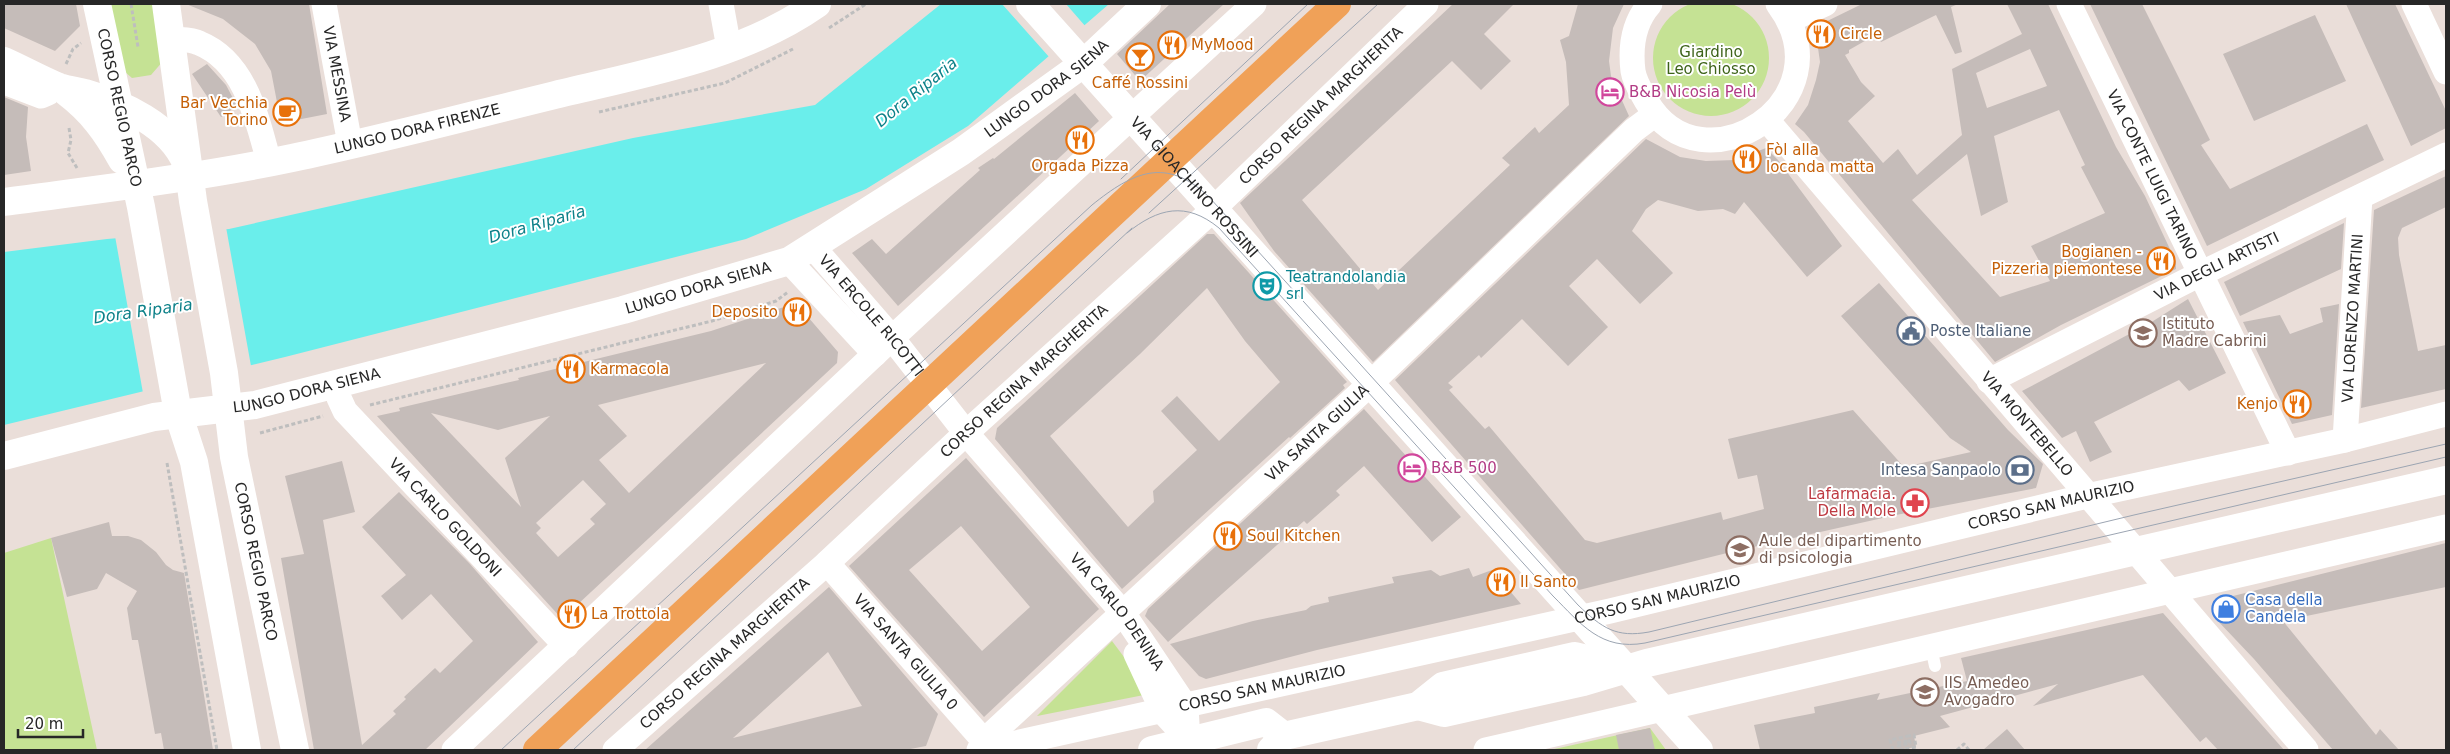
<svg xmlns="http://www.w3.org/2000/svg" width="2450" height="754" font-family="'DejaVu Sans',sans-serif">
<rect width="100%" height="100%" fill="#eaded9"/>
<path fill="#c5e294" d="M1653 58a58 58 0 1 1 116 0a58 58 0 1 1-116 0Z
M108,4h47l9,56 -13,15 -19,3 -14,-12z
M51,538l46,212h-93v-197z
M1112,641l21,28 11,26 -107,21z
M1650,728l16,22h-116z"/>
<path fill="#6aeeeb" d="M941,4h168l-141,122 -102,63 -120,50 -461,118 -281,68v-173l103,-13 122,-10 404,-91 182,-33z"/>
<path fill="#eaded9" d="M1002,4h64l20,23 -36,31z
M226,227l25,139 -108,27 -28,-157z"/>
<path fill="#c5bcb9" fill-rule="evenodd" d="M4,4h72l4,22 -25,25 -51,-23z
M186,4h123l18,110 -46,9 -10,-52 -16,-27 -32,-25z
M1170,4h54l-84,77 -23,-27z
M1453,4h61l-30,30 27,27 -30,29 -29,-29 -150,139 76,90 132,-125 -8,-7 33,-31 4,6 30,-28 -3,-43 -6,-22 9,-4 9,-32h46l-11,24 -4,33 2,15 18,40 -256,246 -99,-111 -34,-48z
M1862,4h96l-7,3 11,45 -7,2 -19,-39 -55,27 -4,-8 -28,16v3l-4,2 16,27 14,14 -27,25 35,42 15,-14 19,26 45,-40 -10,-66 70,-35 -15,-30h41l68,143 29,49 31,66v7l-115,56 -66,37 -191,-230 -9,-8 13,-19 8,-25 4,-18 -5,-35zM2030,49l17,37 -60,22 -11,-35zM2059,110l26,55 -4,2 24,46 -74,33 19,35 -50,16 -88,-97 55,-46 14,62 27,-14 -14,-66z
M2090,4h52l68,136 -9,5 29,44 137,-65 17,36 -177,86z
M2346,4h49l51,107v17l-35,18z
M2315,15l31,66 -92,40 -31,-67z
M207,64l19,21 11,21 -16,11 -29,-43z
M1075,93l24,28 -201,185 -46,-53 20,-14 14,15 94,-84 -2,-2 15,-10 1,1z
M4,97l24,10 -2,30 5,34 -27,4z
M1646,139l34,18 26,4 29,-1 31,-12 12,12 64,86 -35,31 -63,-75 -9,12 -12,-5 -25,2 -40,-11 -12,9 -14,22 41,42 -33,31 -43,-45 -28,27 39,41 -40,39 -46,-47 -41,39 -2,-3 -31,28 5,4 -4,3 36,39 4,-3 96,114 12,3 124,-31 2,8 41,-11 -7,-34 -19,4 -10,-40 125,-29 51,57 67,-15 -21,-14 -109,-122 38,-33 129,147 35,34 -7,24 -140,27 -165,37 -152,38 -184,-210z
M2446,176v31l-44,21 -4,10 1,17 19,96 28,-6v44l-85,19 13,-198z
M2344,223l-3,46 -101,47 -16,-34z
M1207,234h7l133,148 -4,3 2,3 -55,50 -1,-1 -167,152 -127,-150 2,-11zM1207,288l38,53 35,41 -61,59 -42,-45 -16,15 36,39 -44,41 1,11 -26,25 -78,-91 90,-82z
M2188,299l38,74 -37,18 -10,-11 -85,42 18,30 -22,10 -14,-31 -14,7 -40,-47 128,-68z
M796,303l42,49 -1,11 -275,256 -185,-203 23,-5 -1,-3 120,-28 -1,-2 193,-47zM766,363l-137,130 -30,-33 28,-24 -29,-31zM431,413l67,17 52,-14 -45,42 16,49zM583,480l23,24 -16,15 5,5 -37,33 -22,-24 5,-5 -5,-5z
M2339,304l-7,111 -40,9 -49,-102 37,-7 10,19 33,-12 -3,-14z
M1364,409l97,108 -29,25 -68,-76 -28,25 4,4 -33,29 -3,-3 -136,121 -23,-26 3,-7z
M966,458l133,151 -115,108 -135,-151zM961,526l69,81 -48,44 -73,-81z
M342,461l13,51 -32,8 39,225 34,-31 -3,-3 13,-12 -2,-2 31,-29 5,5 33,-32 -42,-47 -29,26 -21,-24 25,-21 -44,-48 37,-35 71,72 68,78 -113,108h-111l-33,-192 23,-4 -19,-78z
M109,522l3,14h16l13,4 15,12 10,13 7,5 11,3 29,177h-49l-3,-17 -6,1 -17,-94h-6l-5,-32 10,-17 -31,-18 -9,16 -30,8 -16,-59z
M2446,543v44l-163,34 93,114 4,-6 19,21h-66l-79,-91 -38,-40 -3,-18z
M1469,568l4,9 19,-7 29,34 -204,46 -111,29 -7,-3 -29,-32 83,-23 53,-11 5,-4 18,-4 -1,-5 66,-14 -2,-6 39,-7 9,6z
M829,587l109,127 -12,32 -21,4h-260zM828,652l34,54 -129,32z
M2163,613l121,137h-66l-12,-13 -6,5 -57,-67 -110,31 25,-22 -118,32 10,11 -36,9 2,11 -18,3h-138l-6,-25 61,-12 -1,-6 66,-14 -3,7 90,-19 -6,-23z
M1650,728l5,22h-36l-3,-15z
M2007,729l18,21h-42z"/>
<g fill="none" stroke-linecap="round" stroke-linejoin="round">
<path stroke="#bebebe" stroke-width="3" stroke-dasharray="4 2.5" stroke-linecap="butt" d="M131,4l7,43
M829,28l37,-24
M66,64l7,-15 8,-6
M599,112l126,-29 68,-34
M69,128l2,12 -3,13 9,15
M370,405l342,-84 64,-20 12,-9
M260,433l63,-17
M167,463l50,287
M1893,750l-3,-10 18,-4
M1899,750l17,-3 -2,-12 -6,1 2,7 -12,3 -1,-3 12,-2
M1957,750l7,-6 5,6"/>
<path stroke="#fff" stroke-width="12" d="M1931,647l4,19"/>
<g stroke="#fff" stroke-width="25">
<path id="s1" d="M324,4l26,140"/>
<path d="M721,4l8,44"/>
<path d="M1650,4c-17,19 -20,42 -17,67 2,12 8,20 14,31 55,93 203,-2 131,-98"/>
<path id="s2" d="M2069,4l219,449"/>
<path d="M2414,4l32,68"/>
<path d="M1790,20l35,-16"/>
<path d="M172,39c8,1 19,0 27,4 47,19 58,76 70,119"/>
<path d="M4,82l37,14 7,-3 6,-9"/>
<path id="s3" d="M1767,120l539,630"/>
<path id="s4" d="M813,247l79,91 74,95 157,180 63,94 2,34"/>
<path d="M789,261l86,93"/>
<path id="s5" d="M1989,381l211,-107 246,-119"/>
<path id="s6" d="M335,383l4,15 6,13 221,235"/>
<path id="s7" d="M2345,440l15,-243"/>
<path id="s8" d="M827,563l157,178"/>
<path d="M1136,654l27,58 11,12"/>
<path d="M454,750l438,-412 362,-334"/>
<path id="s9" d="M615,750l212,-187 139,-130 239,-216 221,-213"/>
<path id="s10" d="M979,750l5,-9 386,-357 264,-254 20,-15"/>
<path id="s11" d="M984,750l626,-139 477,-115 258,-56 101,-26"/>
<path d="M1486,750l960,-223"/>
</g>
<g stroke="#fff" stroke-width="28">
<path id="s12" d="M97,4l44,203 37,206 16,49 53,288"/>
<path id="s13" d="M166,4l27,197 31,172 10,84 61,293"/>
<path id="s14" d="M1030,4l669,746"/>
<path d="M4,61c18,8 36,18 55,26 9,3 18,4 26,6 38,11 85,32 101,70"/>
<path d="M66,92c26,20 40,39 56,68"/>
<path id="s15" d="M4,202c96,-13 193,-24 288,-44 87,-18 173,-41 259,-62 89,-22 189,-38 266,-92"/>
<path id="s16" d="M4,456l150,-39 101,-12 368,-95 166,-49 172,-109 122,-88 64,-60"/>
<path d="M1418,706l26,7 139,-31 64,-19 799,-183"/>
<path d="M1152,750l114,-28 18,14"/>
<path d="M1271,750l13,-14 134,-30 25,-20 123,-28 9,-2 49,12"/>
</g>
<path stroke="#f0a158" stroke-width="28" d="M537,750l800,-746"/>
<path stroke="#9ca5b2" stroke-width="1" d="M1121,179l187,-175
M1149,213l229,-209
M1127,233c31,-25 59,-32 92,-5l334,368c28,28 48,55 92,47l801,-186
M501,750l591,-545c41,-33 74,-49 117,-8l369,408c24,23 38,33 71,27l485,-117 312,-71
M573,750l559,-522"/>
</g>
<defs>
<g id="restaurant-ring" transform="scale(1.4375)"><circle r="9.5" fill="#fff" stroke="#e8710a" stroke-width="1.5"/><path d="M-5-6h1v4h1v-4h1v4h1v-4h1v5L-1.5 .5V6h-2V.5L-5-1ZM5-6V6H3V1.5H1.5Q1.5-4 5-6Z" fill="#e8710a"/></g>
<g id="bar-ring" transform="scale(1.4375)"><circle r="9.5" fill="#fff" stroke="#e8710a" stroke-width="1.5"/><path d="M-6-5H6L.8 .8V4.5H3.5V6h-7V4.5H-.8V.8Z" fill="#e8710a"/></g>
<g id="hotel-ring" transform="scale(1.4375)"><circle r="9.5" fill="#fff" stroke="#d1479c" stroke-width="1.5"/><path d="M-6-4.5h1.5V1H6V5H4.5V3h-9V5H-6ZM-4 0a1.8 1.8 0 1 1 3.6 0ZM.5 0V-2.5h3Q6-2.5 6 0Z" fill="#d1479c"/></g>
<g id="cafe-ring" transform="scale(1.4375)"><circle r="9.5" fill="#fff" stroke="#e8710a" stroke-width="1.5"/><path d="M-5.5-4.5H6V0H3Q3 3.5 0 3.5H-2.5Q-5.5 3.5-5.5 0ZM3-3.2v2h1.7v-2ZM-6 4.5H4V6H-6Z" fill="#e8710a"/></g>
<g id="theatre-ring" transform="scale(1.4375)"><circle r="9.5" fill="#fff" stroke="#0f9aa8" stroke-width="1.5"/><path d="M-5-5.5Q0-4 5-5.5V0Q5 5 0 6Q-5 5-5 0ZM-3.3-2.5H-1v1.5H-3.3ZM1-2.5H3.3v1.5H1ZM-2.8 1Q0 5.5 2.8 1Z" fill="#0f9aa8"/></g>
<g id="civic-ring" transform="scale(1.4375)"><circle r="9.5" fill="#fff" stroke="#5c6f8a" stroke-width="1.5"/><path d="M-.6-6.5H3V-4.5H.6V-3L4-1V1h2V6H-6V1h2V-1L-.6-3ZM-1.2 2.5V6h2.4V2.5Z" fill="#5c6f8a"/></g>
<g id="school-ring" transform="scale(1.4375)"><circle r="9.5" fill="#fff" stroke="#8d6e63" stroke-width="1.5"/><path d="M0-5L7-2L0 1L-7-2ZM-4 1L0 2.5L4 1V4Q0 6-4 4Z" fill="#8d6e63"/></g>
<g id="bank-ring" transform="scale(1.4375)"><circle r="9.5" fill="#fff" stroke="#5c6f8a" stroke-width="1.5"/><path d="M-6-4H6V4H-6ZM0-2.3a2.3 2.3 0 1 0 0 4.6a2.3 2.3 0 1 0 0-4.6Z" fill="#5c6f8a"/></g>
<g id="pharmacy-ring" transform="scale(1.4375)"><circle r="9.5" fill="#fff" stroke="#e0444e" stroke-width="1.5"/><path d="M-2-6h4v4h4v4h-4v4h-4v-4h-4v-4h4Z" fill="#e0444e"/></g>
<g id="university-ring" transform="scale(1.4375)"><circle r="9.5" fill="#fff" stroke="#8d6e63" stroke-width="1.5"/><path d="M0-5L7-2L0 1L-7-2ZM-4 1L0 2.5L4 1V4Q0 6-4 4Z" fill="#8d6e63"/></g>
<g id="shop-ring" transform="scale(1.4375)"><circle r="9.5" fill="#fff" stroke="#3f7fe0" stroke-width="1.5"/><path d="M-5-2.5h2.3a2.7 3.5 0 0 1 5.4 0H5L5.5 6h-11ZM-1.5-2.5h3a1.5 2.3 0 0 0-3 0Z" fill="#3f7fe0"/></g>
</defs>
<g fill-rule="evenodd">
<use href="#restaurant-ring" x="1821" y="34"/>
<use href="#restaurant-ring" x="1172" y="45"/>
<use href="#bar-ring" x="1140" y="57"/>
<use href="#hotel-ring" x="1610" y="92"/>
<use href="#cafe-ring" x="287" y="112"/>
<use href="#restaurant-ring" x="1080" y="140"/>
<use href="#restaurant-ring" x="1747" y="159"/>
<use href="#restaurant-ring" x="2161" y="261"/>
<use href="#theatre-ring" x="1267" y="286"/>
<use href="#restaurant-ring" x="797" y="312"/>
<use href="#civic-ring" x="1911" y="331"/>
<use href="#school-ring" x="2143" y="333"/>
<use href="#restaurant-ring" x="571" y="369"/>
<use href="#restaurant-ring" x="2297" y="404"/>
<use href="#hotel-ring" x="1412" y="468"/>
<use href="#bank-ring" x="2020" y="470"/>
<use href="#pharmacy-ring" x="1915" y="503"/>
<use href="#restaurant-ring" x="1228" y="536"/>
<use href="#university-ring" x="1740" y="550"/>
<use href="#restaurant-ring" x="1501" y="582"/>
<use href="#shop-ring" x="2226" y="609"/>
<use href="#restaurant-ring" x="572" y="614"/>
<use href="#school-ring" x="1925" y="692"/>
</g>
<g text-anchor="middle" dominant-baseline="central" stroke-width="4" stroke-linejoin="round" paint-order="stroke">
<g font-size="15" fill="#c56008" stroke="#fff" text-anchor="start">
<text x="1840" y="34">Circle</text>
<text x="1191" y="45">MyMood</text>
<text x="1140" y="83" text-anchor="middle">Caffé Rossini</text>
<text x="268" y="103" text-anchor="end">Bar Vecchia<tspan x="268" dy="17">Torino</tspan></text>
<text x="1766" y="150">Fòl alla<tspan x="1766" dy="17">locanda matta</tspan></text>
<text x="1080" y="166" text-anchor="middle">Orgada Pizza</text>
<text x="2142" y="252" text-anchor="end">Bogianen -<tspan x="2142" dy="17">Pizzeria piemontese</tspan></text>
<text x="778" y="312" text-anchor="end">Deposito</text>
<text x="590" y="369">Karmacola</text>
<text x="2278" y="404" text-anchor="end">Kenjo</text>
<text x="1247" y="536">Soul Kitchen</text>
<text x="1520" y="582">Il Santo</text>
<text x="591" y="614">La Trottola</text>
</g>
<g font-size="15" fill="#3d6319" stroke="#fff">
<text x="1711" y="52">Giardino<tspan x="1711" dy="17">Leo Chiosso</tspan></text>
</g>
<g font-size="15" fill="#272727" stroke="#fff">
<text stroke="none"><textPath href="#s1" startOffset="71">VIA MESSINA</textPath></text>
<text stroke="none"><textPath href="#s16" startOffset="1120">LUNGO DORA SIENA</textPath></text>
<text stroke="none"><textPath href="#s9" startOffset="956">CORSO REGINA MARGHERITA</textPath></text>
<text stroke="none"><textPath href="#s12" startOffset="106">CORSO REGIO PARCO</textPath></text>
<text stroke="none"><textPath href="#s15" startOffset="420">LUNGO DORA FIRENZE</textPath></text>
<text stroke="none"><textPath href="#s2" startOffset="190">VIA CONTE LUIGI TARINO</textPath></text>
<text stroke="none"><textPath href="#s14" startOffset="246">VIA GIOACHINO ROSSINI</textPath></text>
<text stroke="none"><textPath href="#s5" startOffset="255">VIA DEGLI ARTISTI</textPath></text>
<text stroke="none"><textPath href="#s16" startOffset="715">LUNGO DORA SIENA</textPath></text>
<text stroke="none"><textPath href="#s4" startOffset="90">VIA ERCOLE RICOTTI</textPath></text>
<text stroke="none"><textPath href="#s7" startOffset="122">VIA LORENZO MARTINI</textPath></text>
<text stroke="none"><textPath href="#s9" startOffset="551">CORSO REGINA MARGHERITA</textPath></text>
<text stroke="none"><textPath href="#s16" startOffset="310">LUNGO DORA SIENA</textPath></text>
<text stroke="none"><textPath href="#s3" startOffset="400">VIA MONTEBELLO</textPath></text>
<text stroke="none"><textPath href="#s10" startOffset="464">VIA SANTA GIULIA</textPath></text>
<text stroke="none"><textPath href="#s11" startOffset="1095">CORSO SAN MAURIZIO</textPath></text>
<text stroke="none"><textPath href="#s6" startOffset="176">VIA CARLO GOLDONI</textPath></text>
<text stroke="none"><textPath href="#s13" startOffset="565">CORSO REGIO PARCO</textPath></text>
<text stroke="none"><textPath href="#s11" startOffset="690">CORSO SAN MAURIZIO</textPath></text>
<text stroke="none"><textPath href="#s4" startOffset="475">VIA CARLO DENINA</textPath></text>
<text stroke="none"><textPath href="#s8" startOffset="119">VIA SANTA GIULIA 0</textPath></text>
<text stroke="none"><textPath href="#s9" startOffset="146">CORSO REGINA MARGHERITA</textPath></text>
<text stroke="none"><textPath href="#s11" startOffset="285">CORSO SAN MAURIZIO</textPath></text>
</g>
<g font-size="15" fill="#b23c85" stroke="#fff" text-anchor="start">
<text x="1629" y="92">B&amp;B Nicosia Pelù</text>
<text x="1431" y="468">B&amp;B 500</text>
</g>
<g font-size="15" fill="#0d838f" stroke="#fff" text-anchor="start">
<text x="1286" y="277">Teatrandolandia<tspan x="1286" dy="17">srl</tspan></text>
</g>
<g font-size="15" fill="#785e54" stroke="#fff" text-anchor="start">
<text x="2162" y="324">Istituto<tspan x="2162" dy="17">Madre Cabrini</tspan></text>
<text x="1759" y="541">Aule del dipartimento<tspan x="1759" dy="17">di psicologia</tspan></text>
<text x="1944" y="683">IIS Amedeo<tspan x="1944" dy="17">Avogadro</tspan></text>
</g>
<g font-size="15" fill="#4e5e75" stroke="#fff" text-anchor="start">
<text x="1930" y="331">Poste Italiane</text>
<text x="2001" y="470" text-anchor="end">Intesa Sanpaolo</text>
</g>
<g font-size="15" fill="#be3a42" stroke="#fff" text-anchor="end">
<text x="1896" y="494">Lafarmacia.<tspan x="1896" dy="17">Della Mole</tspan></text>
</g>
<g font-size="15" fill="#366cbe" stroke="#fff" text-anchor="start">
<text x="2245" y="600">Casa della<tspan x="2245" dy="17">Candela</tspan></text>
</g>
<g font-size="16" font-style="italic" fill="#0d8189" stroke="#fff">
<text transform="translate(916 92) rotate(-39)">Dora Riparia</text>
<text transform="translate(537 224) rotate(-16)">Dora Riparia</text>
<text transform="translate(143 311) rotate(-8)">Dora Riparia</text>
</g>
</g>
<rect width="2450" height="754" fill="none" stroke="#272727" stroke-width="10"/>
<path d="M18 729v8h65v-8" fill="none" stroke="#272727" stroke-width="2.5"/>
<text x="25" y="729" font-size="15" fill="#272727" stroke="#ffffff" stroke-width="4" paint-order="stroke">20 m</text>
</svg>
